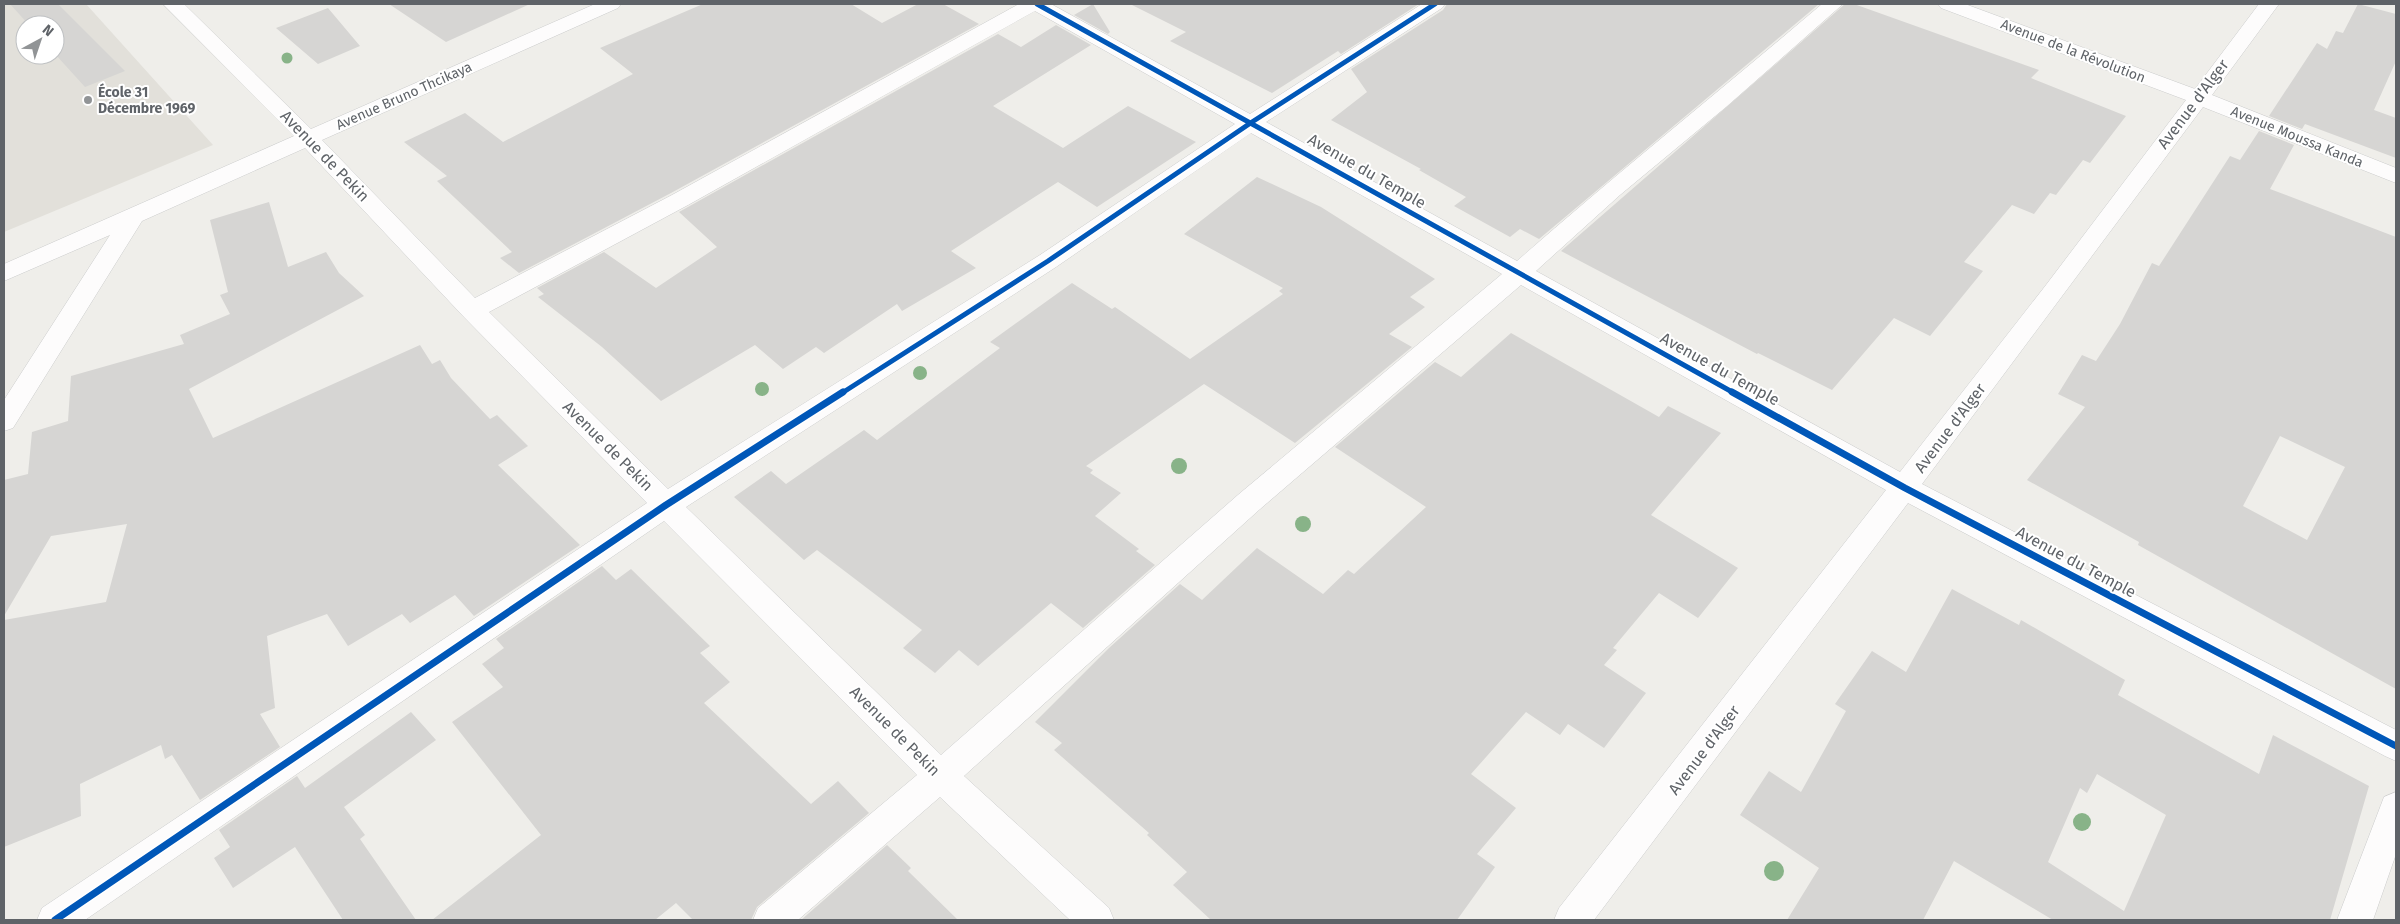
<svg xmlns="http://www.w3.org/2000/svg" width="2400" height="924" font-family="'Fira Sans',sans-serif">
<rect width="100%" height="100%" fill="#efeeea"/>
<path fill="#e2e0da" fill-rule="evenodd" d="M4,4h82l127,141 -209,87zM25,25h30v30h-30z"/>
<path fill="#d6d5d3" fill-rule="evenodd" d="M10,4h48l67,67 -40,16 -30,-33v-29h-26z
M389,4h141l-84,38z
M703,4h148l31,19 36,-19h25l36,20 -308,169 -152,80 -19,-15 12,-6 -75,-71 10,-5 -43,-34 61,-29 38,29 130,-68 -33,-26z
M1093,4l17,28 -2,2 -34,-19z
M1130,4h289l-78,50 -3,-3 -66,42 -102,-52 16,-9z
M1447,4h372l-280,235 -19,-10 -10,8 -56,-31 12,-9 -47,-27 2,-1 -90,-49 36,-28 -16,-23 92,-59z
M1845,4h9l185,66 -8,8 95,38 -36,47 -7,-3 -27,35 -6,-2 -16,21 -22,-9 -48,57 19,9 -53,65 -36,-18 -62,72 -74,-37 -1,1 -196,-103z
M2358,4l38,10v47l-22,49 22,8v40l-91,-34 -3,5 -33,-13 48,-73 10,6 9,-18 7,2z
M328,8l32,38 -42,18 -42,-36z
M1056,25l35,20 -98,61 70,42 65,-42 68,36 -99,65 -39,-25 -107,69 25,17 -74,43 -5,-7 -73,49 -8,-6 -33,22 -28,-24 -94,56 -59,-54 -64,-50 6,-3 -7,-6 67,-36 52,36 61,-41 -38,-35 319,-178 23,13z
M2259,131l35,14 -24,44 126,48v452l-258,-144 1,-3 -112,-62 58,-73 -27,-13 24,-39 14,6 24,-37 32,-61 7,3 71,-110 10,4zM2280,436l65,31 -38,73 -64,-34z
M1257,177l64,30 114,72 -25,18 15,10 -36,27 23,13 -117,96 -91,-59 -118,82 7,4 -3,3 31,20 -26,23 44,33 -3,2 19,14 -72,63 -32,-25 -73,63 -19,-16 -24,23 -32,-25 19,-18 -105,-80 -13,10 -70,-63 37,-26 15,13 78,-54 13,10 123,-92 -10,-6 82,-59 40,26 3,-2 75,52 93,-65 -4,-3 4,-3 -99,-54z
M269,202l19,65 38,-15 13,21 25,23 -175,93 24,49 207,-93 12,19 8,-4 11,18 39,41 7,-4 31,31 -30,19 82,80 -106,71 -19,-21 -45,28 -8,-9 -54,32 -21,-32 -60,22 8,72 -15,6 20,33 -80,53 -28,-45 -7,4 -4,-14 -81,39 1,32 -77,31v-227l102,-18 21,-78 -76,12 -47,80v-136l24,-6 4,-42 36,-11 3,-45 113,-32 -4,-9 50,-21 -10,-19 8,-3 -18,-72z
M1511,333l148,84 9,-11 53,27 -70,82 87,53 -40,50 -39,-25 -46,55 4,2 -13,15 42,28 -42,55 -36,-24 -8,11 -34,-23 -55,62 45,34 -39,46 18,13 -38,53h-246l-38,-35 14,-13 -40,-37 2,-2 -95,-83 8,-7 -27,-21 74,-74 71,-64 22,16 55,-52 66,46 25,-24 6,4 72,-67 -91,-60 100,-85 26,15z
M602,566l14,14 15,-11 79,77 -10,7 30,29 -26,21 107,101 27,-23 31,32 -112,94 -6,13h-58l-17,-17 -21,17h-223l109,-85 -89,-113 51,-35 -21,-23 22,-16 -8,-9z
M1952,589l67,36 2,-5 104,60 -7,15 141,79 14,-39 96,51 -39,134h-277l-99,-59 -31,59h-136l32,-52 -79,-53 29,-44 32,21 45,-81 -11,-7 37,-53 34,21zM2097,774l69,41 -42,96 -76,-49 32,-74 7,5z
M411,712l25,28 -92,67 21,28 -5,4 56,81h-73l-48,-73 -62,41 -19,-30 16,-11 -11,-17 78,-54 8,12z
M887,845l24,23 -3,3 50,49h-157z"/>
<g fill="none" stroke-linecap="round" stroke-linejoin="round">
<g stroke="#cbcccc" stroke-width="1">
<path id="street" d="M163,4h21l127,125 284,-125h26l-3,4 -296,132 153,158 197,-103 347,-191h32l199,110 172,-110h23l-3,4 -176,114 251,139c100,-88 204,-171 305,-257h21l-117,103 -106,88 -84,76 364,201 146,-187 140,-185 -245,-92 -3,-4h27l230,85 64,-85h20l-67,91 184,73v15l-193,-76 -281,377 474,246v31l-11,-5 -477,-253 -314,417h-40l5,-12 327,-418 -365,-205 -262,225 -295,266 145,132 5,12h-44l-130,-123 -142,123h-45l5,-12 159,-133 -253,-254 -579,399h-48l5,-12 605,-405 -184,-187 -158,-168 -163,73 -129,207 -9,3v-31l106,-165 -106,46v-17l290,-128zM1035,11l200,113 -195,131 -372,234 -179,-177 199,-107zM1251,133l251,141 -263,220 -298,261 -255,-248 370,-240z
M2396,792v62l-23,66h-36l47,-123z"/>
</g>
<use href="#street" fill="#fdfcfc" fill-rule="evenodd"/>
<g stroke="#fff" stroke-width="8">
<path id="cycleway-far1" d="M1037,4l697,389
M842,393l206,-132 204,-139 183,-118"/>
</g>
<g stroke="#fff" stroke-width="10">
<path id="cycleway" d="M1732,392l173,96 491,258
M55,920l611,-415 177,-113"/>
</g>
<use href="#cycleway-far1" stroke="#0057b8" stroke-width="5"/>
<use href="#cycleway" stroke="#0057b8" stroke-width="7"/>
</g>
<g fill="#88b388">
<circle cx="287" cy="58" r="5.5"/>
<circle cx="920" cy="373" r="7"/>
<circle cx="762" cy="389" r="7"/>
<circle cx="1179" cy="466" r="8"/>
<circle cx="1303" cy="524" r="8"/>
<circle cx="2082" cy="822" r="9"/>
<circle cx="1774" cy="871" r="10"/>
</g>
<circle fill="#919496" stroke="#fff" stroke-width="2" cx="88" cy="100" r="5"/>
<g text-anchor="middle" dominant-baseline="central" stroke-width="4" stroke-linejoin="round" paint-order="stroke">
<g font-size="14" fill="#5f6368" stroke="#fff">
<text transform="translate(2073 51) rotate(21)">Avenue de la Révolution</text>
<text transform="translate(404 96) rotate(-24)">Avenue Bruno Thcikaya</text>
<text transform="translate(2297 137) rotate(22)">Avenue Moussa Kanda</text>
</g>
<g font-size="14" font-weight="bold" fill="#5f6368" stroke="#fff" text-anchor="start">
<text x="98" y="92">École 31<tspan x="98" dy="16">Décembre 1969</tspan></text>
</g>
<g font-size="16" fill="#5f6368" stroke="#fff">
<text transform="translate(2193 104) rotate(-53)">Avenue d'Alger</text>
<text transform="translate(325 156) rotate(46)">Avenue de Pekin</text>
<text transform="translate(1367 171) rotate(30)">Avenue du Temple</text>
<text transform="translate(1720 369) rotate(29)">Avenue du Temple</text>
<text transform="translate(1950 428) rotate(-53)">Avenue d'Alger</text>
<text transform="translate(608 446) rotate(45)">Avenue de Pekin</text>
<text transform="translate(2076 562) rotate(28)">Avenue du Temple</text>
<text transform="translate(895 731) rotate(45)">Avenue de Pekin</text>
<text transform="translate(1704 750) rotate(-53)">Avenue d'Alger</text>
</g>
</g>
<rect width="2400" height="924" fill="none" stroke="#5f6368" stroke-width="10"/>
<g transform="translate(40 40) rotate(40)"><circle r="24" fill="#ffffff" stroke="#bfc1c3"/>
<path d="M0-4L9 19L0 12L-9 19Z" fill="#919496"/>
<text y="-8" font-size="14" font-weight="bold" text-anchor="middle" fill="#5f6368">N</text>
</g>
</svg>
